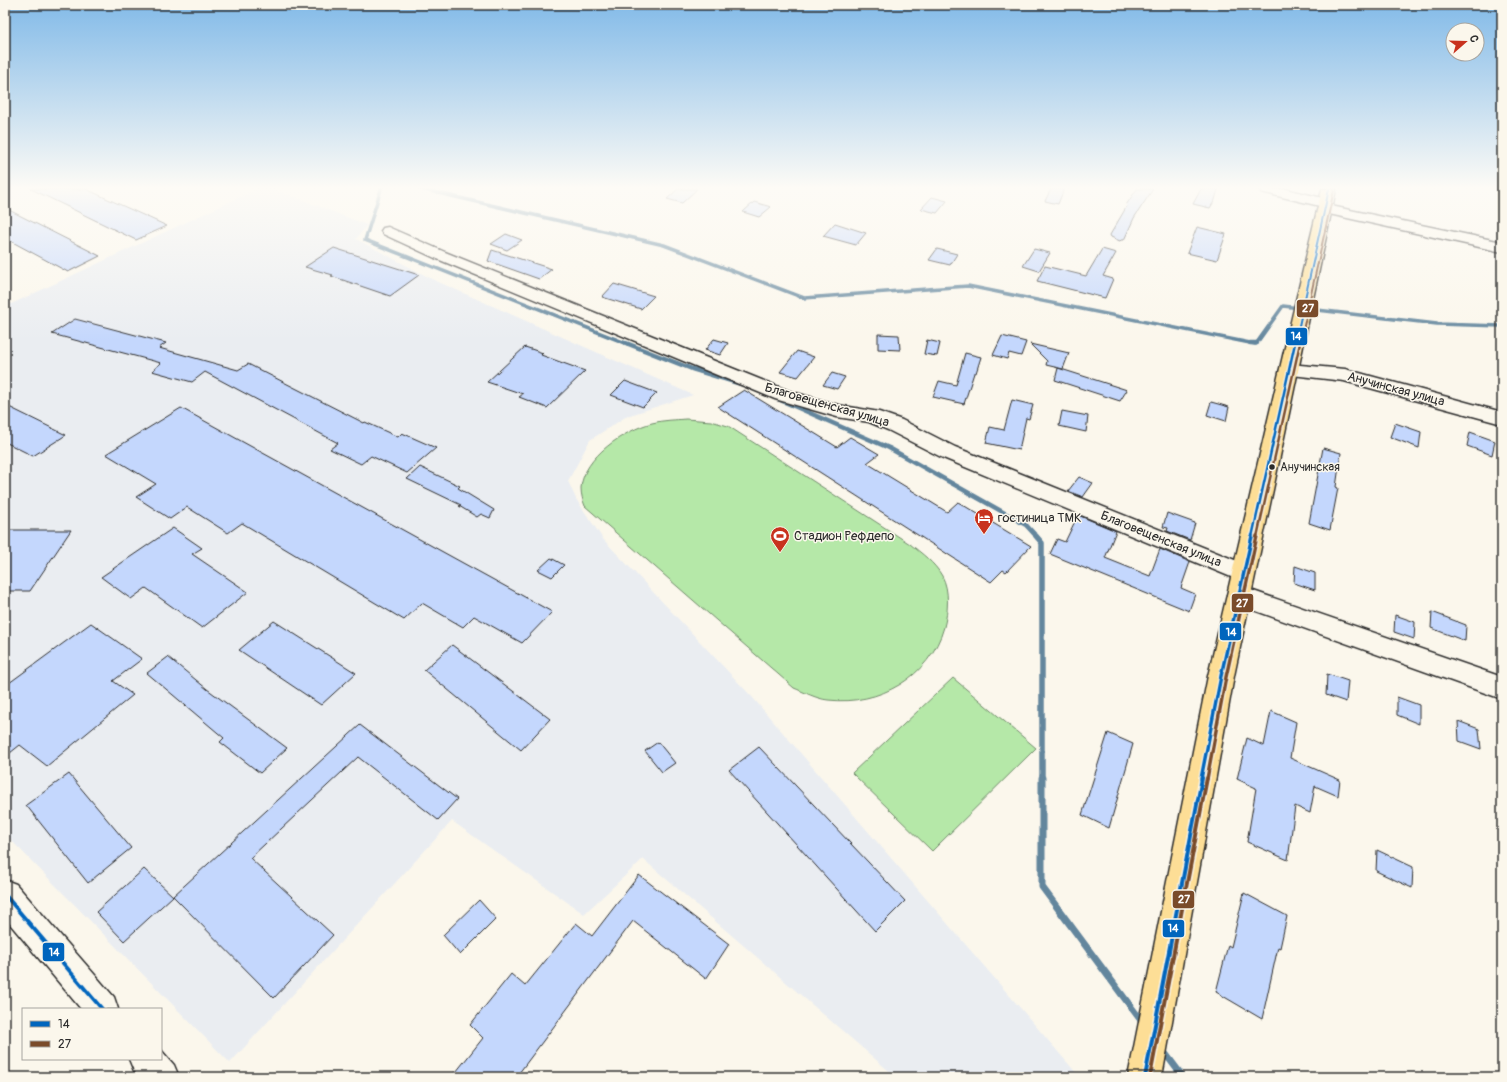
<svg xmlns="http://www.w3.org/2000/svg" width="1507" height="1082" font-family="Pangolin,sans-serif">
<rect width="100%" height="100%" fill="#fbf7ec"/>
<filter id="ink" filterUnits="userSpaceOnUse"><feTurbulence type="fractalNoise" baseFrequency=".025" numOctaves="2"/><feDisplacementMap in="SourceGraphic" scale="8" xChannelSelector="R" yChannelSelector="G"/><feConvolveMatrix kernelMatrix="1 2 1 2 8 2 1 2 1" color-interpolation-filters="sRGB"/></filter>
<g filter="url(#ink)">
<path fill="#eaedf1" d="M257,189h17l93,36 -11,14 78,41 259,115 -66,21 -37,24 -22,41 8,18 27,40 150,159 325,377 -1,2h-181l-253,-218 -59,55 -132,-93 -222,242 -225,-229v-527z"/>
<path fill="#b5e8a8" stroke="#708a6a" d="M686,419l25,2 17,5 182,118c11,9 25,19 32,32 8,14 6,36 2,51 -14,50 -65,79 -116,73 -11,-1 -24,-8 -34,-12l-209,-182c-2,-5 -4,-11 -4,-18 2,-31 44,-58 71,-65 11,-3 23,-3 34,-4z
M953,678l83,70 -104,103 -80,-78z"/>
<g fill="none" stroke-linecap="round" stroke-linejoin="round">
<path stroke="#64869d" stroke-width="3.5" d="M381,189l-16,51 263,104
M421,189l243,56 140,53 164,-12 287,58
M1256,344l27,-38 154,18 65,2"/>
<path stroke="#64869d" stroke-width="4.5" d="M626,343l66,26 49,15
M1250,343h7
M778,399l111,49 137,77 11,12"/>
<path stroke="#64869d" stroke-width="5.5" d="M1036,536l6,7v236"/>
<path stroke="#64869d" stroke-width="7" d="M1042,778v109l101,136
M1162,1049l21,28"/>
</g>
<path fill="#c4d7fd" stroke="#2b2b2b" d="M31,189h55l81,37 -31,14z
M678,189h19l-15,14 -15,-4z
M1051,189h13l-6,15 -13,-3z
M1137,189h16l-19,29 -10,22h-3l-1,1 -9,-4 -1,-2 17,-29 -1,-1z
M1201,189h17l-3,11 -5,8 -17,-4z
M932,197l15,4 -10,12 -16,-4z
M754,202l17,5 -12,10 -16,-5z
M5,208l95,48 -32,16 -63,-34z
M835,223l31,10 -10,12 -33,-9z
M1197,227l29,7 -9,26 -30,-7z
M506,234l16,6 -15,10 -16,-6z
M334,248l85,27 -29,21 -59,-20 2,-1 -28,-8z
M937,249l20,5 -7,11 -21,-5z
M1034,249l16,4 -11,18 -16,-5z
M1102,249l14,4 -13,23 10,3 -8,19 -68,-17 8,-15 41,10z
M492,250l60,19 -13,10 -51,-18z
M614,284l40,12 -13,13 -39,-12z
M75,319l91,24 -7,5 79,22 10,-6 116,59 1,-1 33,15 4,-4 34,15 -29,25 -36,-17 -10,8 -31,-15 8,-6 -133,-71 -13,10 -40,-11 9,-8 -109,-29z
M878,334l21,1 1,15 -22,-1z
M1002,336l24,6 -5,14 -12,-3 -2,6 -14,-4z
M714,339l14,4 -8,12 -15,-5z
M927,340l13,3 -3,13 -13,-2z
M1030,344l39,9 -6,16 -17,-4 1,-4z
M525,347l18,6 -2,2 44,16 -38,37 -28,-11 4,-3 -36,-12z
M797,351l17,6 -16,20 -18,-5z
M965,353l16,4 -5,16h-2l-10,31 -31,-7 6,-16 17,4z
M1058,368l69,22 -7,11 -65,-21z
M832,373l13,4 -8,12 -14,-4z
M625,381l32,12 -14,14 -32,-12z
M744,390l93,57 13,-10 29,17 -12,9 80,49 11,-10 73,44 -25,26 -3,-2 -12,12 -273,-175z
M1012,400l21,5 -4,14 -3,-1 -7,32 -33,-7 4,-16 14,3z
M1211,402l18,5 -3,14 -19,-6z
M5,405l61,30 -33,21 -28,-14z
M181,408l371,204 -30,31 -48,-27 -11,11 -41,-24 -18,17 -162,-97 -14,10 -41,-26 -17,12 -34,-22 20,-13 -50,-30z
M1062,411l26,5 -2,16 -27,-6z
M1395,423l26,9 -2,16 -29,-11z
M1470,432l25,9 -3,14 -25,-9z
M1323,448l18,5 -5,34 2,1 -8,42 -21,-7z
M420,467l40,19 -2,2 36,22 -4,8 -9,-4 -4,3 -18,-11 2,-1 -54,-26z
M1079,477l14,6 -10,14 -15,-6z
M1167,513l28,10 -5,17 -23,-9 1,-3 -5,-1z
M1078,515l38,16 -11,27 45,18 10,-27 30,13 -9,26 14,6 -6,17 -139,-57 7,-15 8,3z
M173,528l29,20 -10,6 56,38 -46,36 -56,-40 -15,11 -30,-22z
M5,530h66l-41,61h-25z
M551,558l13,7 -12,12 -14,-7z
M1295,566l20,7v17l-21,-7z
M1432,612l34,13 -1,16 -34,-13z
M1395,615l20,7 -1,17 -20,-7z
M274,621l82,52 -35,32 -82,-55z
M91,623l51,36 -29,22 20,14 -86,71 -27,-21 -15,12v-71z
M452,645l98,74 -29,31 -97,-80z
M168,657l39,32 80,59 -27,25 -40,-31 4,-4 -77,-65z
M1327,674l21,7 -2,21 -20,-7z
M1397,697l22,8v19l-22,-9z
M1271,711l25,11 -6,36 50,22 -2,16 -23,-10 -5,27 -15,-7 -7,54 -41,-18 9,-54 -19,-9 10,-41 17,8z
M1458,721l21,8 2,20 -22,-8z
M360,725l97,74 -19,21 -80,-63 -108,101 83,77 -59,63 -101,-102z
M1108,733l25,11 -24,84 -27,-13z
M658,742l17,21 -13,9 -17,-21z
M759,747l146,154 -30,30 -146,-161z
M69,774l62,74 -43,35 -62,-78z
M1377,850l36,17 -1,21 -36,-17z
M144,869l29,27 -49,45 -28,-29z
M639,875l90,69 -23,35 -73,-58 -117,156h-64l31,-39 -13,-13 41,-51 14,12 51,-63 16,13z
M1244,893l43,23 -7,32 -2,-1 -16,72 -46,-27 12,-47 3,2z
M479,900l17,19 -36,36 -17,-20z"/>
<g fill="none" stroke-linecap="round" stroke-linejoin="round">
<g stroke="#2b2b2b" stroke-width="3">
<path id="minor" d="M1259,189h27l45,11 2,3 -2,3 171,36v10l-182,-40 -2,-3 2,-3 -59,-14z
M388,227l57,25 344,139 49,14 41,7 23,8 53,27 297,120 3,6 -3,6 -8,3 -8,-3 -295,-122 -53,-27 -19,-8 -32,-5 -62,-18 -340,-141 -52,-24 -2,-3 2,-3z
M1289,364l56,5 157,43v12l-158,-43 -61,-7 -3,-4 3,-4z
M1239,586l263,91v22l-271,-97 -4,-7 4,-7z
M5,880l11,4 98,113 4,12h-37l-76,-91z
M161,1050l13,15 5,12h-40l-5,-6 -5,-12h32z"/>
</g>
<g stroke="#2b2b2b" stroke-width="3">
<path id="major" d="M1322,189h14l-102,487 -72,401h-34l80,-401z"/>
</g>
<use href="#minor" fill="#fbf7ec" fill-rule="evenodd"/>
<use href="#major" fill="#fdde96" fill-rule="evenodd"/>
<g stroke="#fbf7ec" stroke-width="4">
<path id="bus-1-far3" d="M1295,344l34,-155"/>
</g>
<g stroke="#fbf7ec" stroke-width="5">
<path id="bus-1-far2" d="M1252,537l43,-194"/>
</g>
<g stroke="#fbf7ec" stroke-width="6">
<path id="bus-1-far1" d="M1201,779l20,-103 31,-140"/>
</g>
<g stroke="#fbf7ec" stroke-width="7">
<path id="bus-1" d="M5,895l97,114
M1145,1077l57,-299"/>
</g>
<g stroke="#fbf7ec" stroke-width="4">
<path id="bus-2-far3" d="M1300,344l34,-154"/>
</g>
<g stroke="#fbf7ec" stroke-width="5">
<path id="bus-2-far2" d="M1257,537l43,-194"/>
</g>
<g stroke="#fbf7ec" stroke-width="6">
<path id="bus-2-far1" d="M1207,779l19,-102 31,-141"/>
</g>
<g stroke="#fbf7ec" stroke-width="7">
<path id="bus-2" d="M1150,1077l57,-299"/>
</g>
<use href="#bus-1-far3" stroke="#0065bd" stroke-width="2"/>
<use href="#bus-1-far2" stroke="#0065bd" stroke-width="2.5"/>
<use href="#bus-1-far1" stroke="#0065bd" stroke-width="3.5"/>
<use href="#bus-1" stroke="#0065bd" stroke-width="4"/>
<use href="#bus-2-far3" stroke="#7a4b2a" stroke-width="2"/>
<use href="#bus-2-far2" stroke="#7a4b2a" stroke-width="2.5"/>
<use href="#bus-2-far1" stroke="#7a4b2a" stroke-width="3.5"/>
<use href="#bus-2" stroke="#7a4b2a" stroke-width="4"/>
</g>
</g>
<linearGradient id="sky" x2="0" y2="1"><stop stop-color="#82bae8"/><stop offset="0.55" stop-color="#fdfbf6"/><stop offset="1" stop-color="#fdfbf6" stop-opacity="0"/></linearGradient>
<rect width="1507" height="341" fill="url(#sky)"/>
<defs>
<g id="hotel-pin" transform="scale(1)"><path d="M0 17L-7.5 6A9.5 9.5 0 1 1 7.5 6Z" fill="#c8321e" stroke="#fbf7ec"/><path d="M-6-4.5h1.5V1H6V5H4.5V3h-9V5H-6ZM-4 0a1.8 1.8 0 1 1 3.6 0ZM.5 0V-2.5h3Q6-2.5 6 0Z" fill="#fff"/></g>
<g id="stadium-pin" transform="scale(1)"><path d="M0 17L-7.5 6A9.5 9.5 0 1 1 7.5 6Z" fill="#c8321e" stroke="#fbf7ec"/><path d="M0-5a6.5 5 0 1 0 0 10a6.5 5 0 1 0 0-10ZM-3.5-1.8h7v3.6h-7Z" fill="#fff"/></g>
</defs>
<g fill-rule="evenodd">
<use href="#hotel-pin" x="984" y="518"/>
<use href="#stadium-pin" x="780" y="536"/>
</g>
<circle fill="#2b2b2b" stroke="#fbf7ec" stroke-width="1.5" cx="1272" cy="467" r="3.5"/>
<g text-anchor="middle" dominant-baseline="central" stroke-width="3" stroke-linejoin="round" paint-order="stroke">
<g font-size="12" fill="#2b2b2b" stroke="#fbf7ec" text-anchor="start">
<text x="1280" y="467">Анучинская</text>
</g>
<g font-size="13" fill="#2b2b2b" stroke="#fbf7ec">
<text transform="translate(1396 389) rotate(15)">Анучинская улица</text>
<text transform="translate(827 405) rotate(16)">Благовещенская улица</text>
<text transform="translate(1161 539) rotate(22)">Благовещенская улица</text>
</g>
<g font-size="13" fill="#2b2b2b" stroke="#fbf7ec" text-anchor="start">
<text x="998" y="518">гостиница ТМК</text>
<text x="794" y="536">Стадион Рефдепо</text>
</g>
</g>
<g stroke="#fbf7ec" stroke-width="1.5">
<rect x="1296" y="299" width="23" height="19" rx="4" fill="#7a4b2a"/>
<rect x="1285" y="327" width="23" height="19" rx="4" fill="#0065bd"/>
<rect x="1231" y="593" width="23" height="20" rx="4" fill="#7a4b2a"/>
<rect x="1219" y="622" width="23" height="19" rx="4" fill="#0065bd"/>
<rect x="1172" y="890" width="23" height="19" rx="4" fill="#7a4b2a"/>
<rect x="1162" y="919" width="23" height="19" rx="4" fill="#0065bd"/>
<rect x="42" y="942" width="23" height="20" rx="4" fill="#0065bd"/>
</g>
<g font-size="11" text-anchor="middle" font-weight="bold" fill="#fff">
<text x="1308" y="312">27</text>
<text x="1296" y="340">14</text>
<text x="1242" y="607">27</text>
<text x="1231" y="636">14</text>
<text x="1184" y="903">27</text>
<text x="1173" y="932">14</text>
<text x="54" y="956">14</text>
</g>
<rect width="1507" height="1082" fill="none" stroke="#fbf7ec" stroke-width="20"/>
<rect x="10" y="10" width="1487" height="1062" fill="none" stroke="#2b2b2b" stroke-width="1.5" filter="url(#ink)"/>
<rect x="22" y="1008" width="140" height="52" fill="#fbf7ec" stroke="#a8a59f"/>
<rect x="30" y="1021" width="20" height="6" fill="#0065bd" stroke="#a8a59f"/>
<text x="58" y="1028" font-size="12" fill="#2b2b2b">14</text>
<rect x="30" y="1041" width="20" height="6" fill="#7a4b2a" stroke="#a8a59f"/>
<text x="58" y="1048" font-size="12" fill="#2b2b2b">27</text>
<g transform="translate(1465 42) rotate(70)"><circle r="19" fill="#fbf7ec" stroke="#a8a59f"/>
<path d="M0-3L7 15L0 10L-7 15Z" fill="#c8321e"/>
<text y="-6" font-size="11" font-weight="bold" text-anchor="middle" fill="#2b2b2b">С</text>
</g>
</svg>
